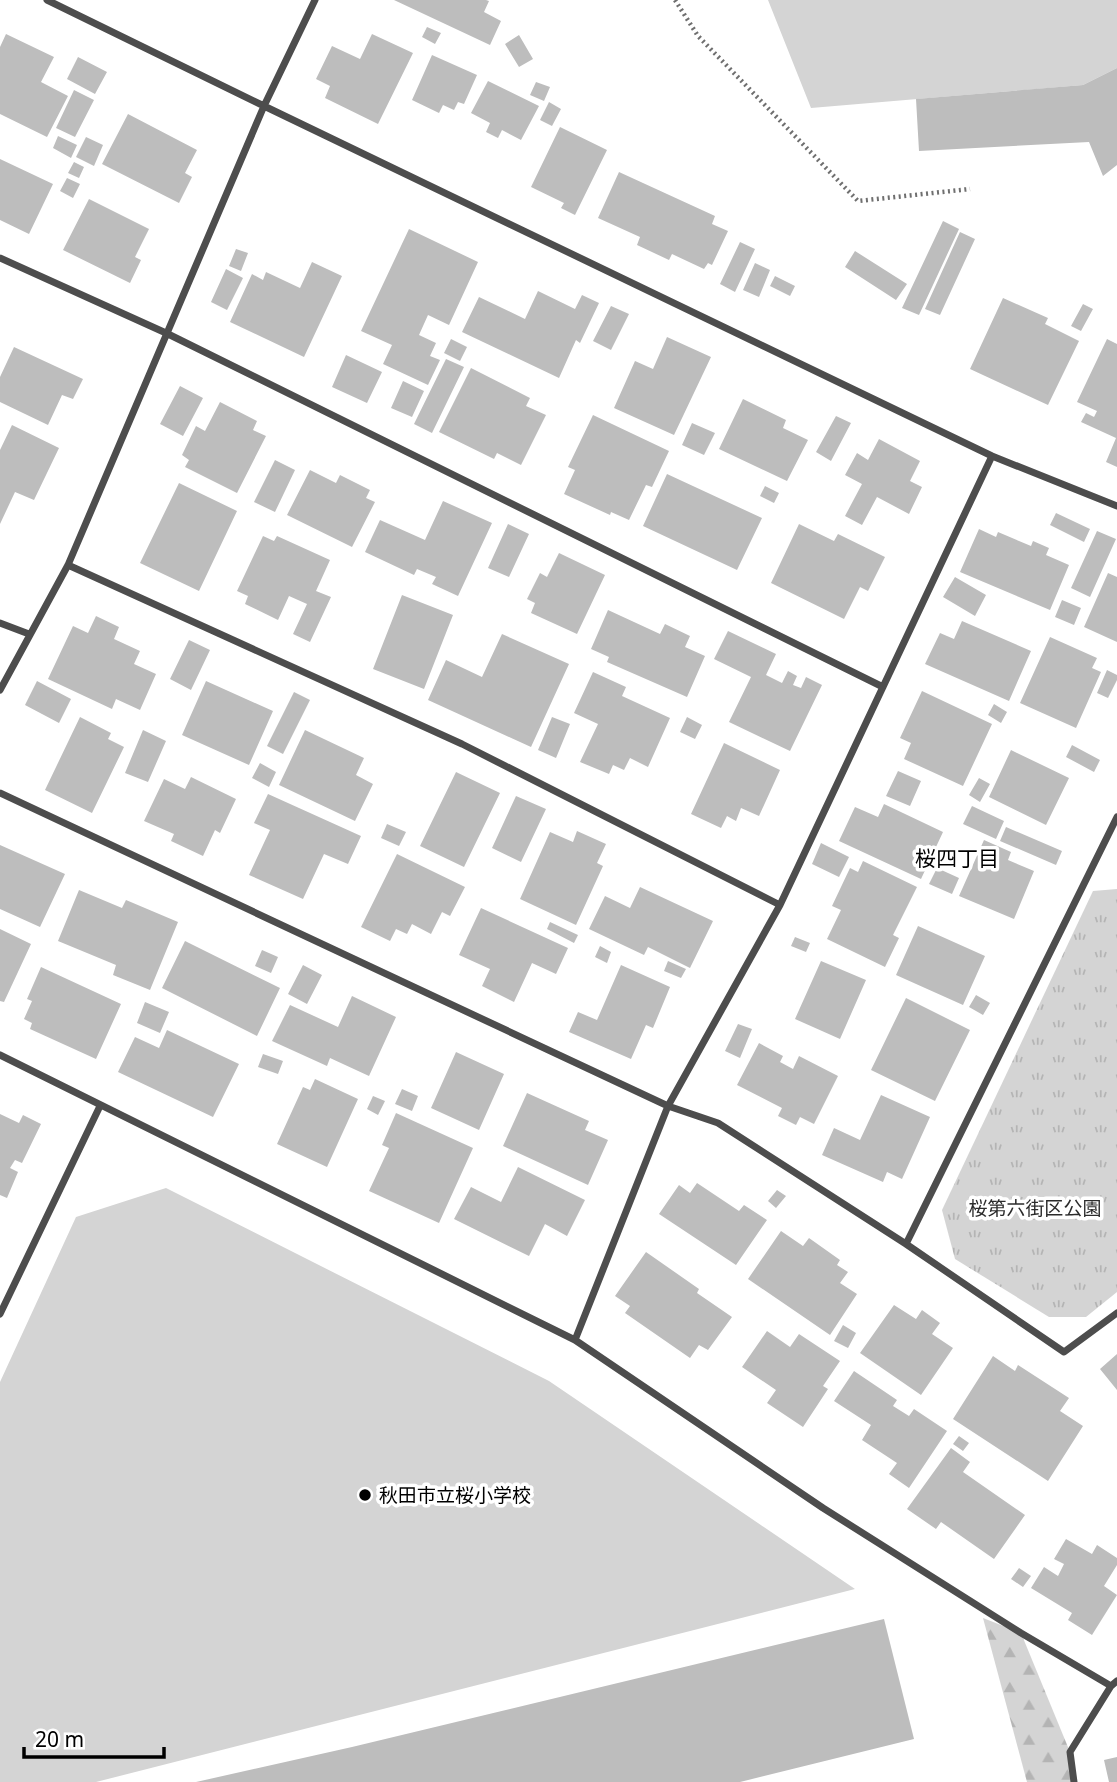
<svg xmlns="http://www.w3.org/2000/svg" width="1117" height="1782" font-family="'Noto Sans','Noto Sans JP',sans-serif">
<defs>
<pattern id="forest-firs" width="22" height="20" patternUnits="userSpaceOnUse" patternTransform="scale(1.75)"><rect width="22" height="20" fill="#d4d4d4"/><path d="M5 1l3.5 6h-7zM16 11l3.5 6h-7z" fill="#b4b4b4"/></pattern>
<pattern id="park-tufts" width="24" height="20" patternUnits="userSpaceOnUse" patternTransform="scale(1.75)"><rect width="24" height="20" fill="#d4d4d4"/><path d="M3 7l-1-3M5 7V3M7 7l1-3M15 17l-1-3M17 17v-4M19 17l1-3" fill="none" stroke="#b4b4b4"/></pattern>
</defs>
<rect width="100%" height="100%" fill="#fff"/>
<path fill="#d4d4d4" d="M768,0h349v68l-34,17 -272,23z
M166,1188l383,193 306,208 -759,193h-96v-400l76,-165z"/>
<path fill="url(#forest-firs)" d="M983,1618l38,15 49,119 7,30h-50z"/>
<path fill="url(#park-tufts)" d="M1117,889v403l-31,25h-37l-94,-58 -13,-49 151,-319z"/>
<path fill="#bdbdbd" d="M394,0h92l3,1 -5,11 17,9 -11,24z
M427,27l14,6 -6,11 -13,-7z
M6,34l48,23 -13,25 27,14 -21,41 -47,-23v-67z
M372,34l41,19 -35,71 -53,-26 5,-12 -14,-7 16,-33 28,13z
M519,35l14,24 -14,8 -14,-23z
M432,55l45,20 -13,29 -6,-2 -4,8 -11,-5 -4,8 -27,-13z
M78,57l29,15 -12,22 -28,-15z
M1117,68v97l-14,11 -14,-34 -170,9 -3,-52 167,-14z
M488,81l51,25 -18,34 -19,-10 -4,8 -12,-6 4,-9 -19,-10z
M536,82l14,5 -6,14 -14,-6z
M74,90l20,10 -19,37 -19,-9z
M549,102l12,7 -9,17 -12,-6z
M128,114l69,36 -12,23 7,4 -13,26 -77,-39z
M560,127l47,23 -32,65 -14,-7 3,-5 -33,-16z
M58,136l19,9 -6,13 -18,-10z
M86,137l17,8 -9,21 -18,-9z
M0,159l53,25 -24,50 -29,-14z
M74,162l10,5 -5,11 -11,-5z
M619,172l96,44 -3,8 16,7 -16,34 -4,-2 -4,6 -32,-15 -3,6 -32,-15 3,-8 -42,-19z
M67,178l13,6 -7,14 -13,-7z
M89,199l60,30 -14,28 6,3 -11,23 -67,-33z
M943,221l16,8 -40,86 -17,-7z
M409,229l69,33 -29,63 -21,-10 -9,20 17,8 -6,13 10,4 -12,25 -45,-21 9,-19 -31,-14z
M960,232l15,7 -35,76 -15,-6z
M740,242l15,7 -20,43 -15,-8z
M236,249l12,4 -7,18 -12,-5z
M855,251l52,33 -11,16 -51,-33z
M312,262l30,14 -38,81 -74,-35 22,-48 11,6 3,-8 34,16z
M755,263l15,7 -11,27 -16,-7z
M226,269l17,9 -16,32 -16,-8z
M775,276l20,10 -5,10 -20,-10z
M538,291l37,18 7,-14 17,8 -19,40 -4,-3 -17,38 -97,-46 17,-35 46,22z
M1003,298l45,20 -3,6 34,17 -31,64 -78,-36z
M1083,304l10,5 -12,22 -10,-5z
M611,306l18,8 -18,36 -18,-9z
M667,337l44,20 -37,78 -60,-27 21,-47 18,8z
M451,339l16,8 -7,14 -16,-8z
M1107,339l10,5v123l-11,-5 10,-24 -35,-16 5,-9 8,4 3,-6 -20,-9z
M14,347l69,32 -10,20 -11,-4 -14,30 -48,-23v-25z
M346,355l36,17 -15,31 -35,-16z
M446,359l18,8 -32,66 -18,-9z
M471,368l59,30 -4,8 20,9 -25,50 -24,-12 -3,6 -55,-27z
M403,381l21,10 -12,26 -21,-9z
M180,386l23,12 -20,38 -23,-12z
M743,399l43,21 -3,8 25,12 -21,41 -68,-32z
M220,402l37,19 -4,9 13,6 -29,57 -52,-26 4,-7 -7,-5 14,-29 9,5z
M593,415l76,36 -17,36 -6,-2 -17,35 -18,-8 -1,3 -46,-21 11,-24 -7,-3z
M836,416l15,7 -20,38 -15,-9z
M692,423l23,10 -11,22 -22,-10z
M12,425l47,23 -25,52 -19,-8 -15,32v-74z
M879,439l41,22 -10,20 12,6 -13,27 -32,-17 -15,28 -17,-9 17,-32 -17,-9 12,-22 11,7z
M275,460l20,10 -20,42 -21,-10z
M310,470l26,13 4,-8 30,15 -4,8 9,4 -23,45 -65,-32z
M667,474l95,44 -25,52 -94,-44z
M179,483l58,28 -38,80 -59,-28z
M765,486l14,7 -5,10 -14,-7z
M443,501l49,22 -34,73 -26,-12 4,-7 -19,-8 -3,6 -49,-23 15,-32 45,20z
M1056,513l34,16 -6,13 -34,-17z
M508,524l21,10 -20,43 -21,-9z
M799,524l35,17 4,-7 47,23 -17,34 -8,-4 -16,32 -73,-36z
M979,529l17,8 2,-5 33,14 2,-5 16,7 -3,7 23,10 -19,45 -90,-38z
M1097,531l19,8 -26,58 -19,-9z
M263,536l11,5 3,-5 53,24 -14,31 15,6 -21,45 -17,-8 14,-30 -18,-8 -11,24 -33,-16 3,-8 -11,-5z
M559,553l46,22 -28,59 -46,-21 4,-10 -8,-4 13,-26 7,4z
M1108,573l9,4v65l-33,-15z
M955,577l31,18 -11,21 -32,-19z
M402,595l51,20 -29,74 -51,-20z
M1062,600l19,8 -7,17 -19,-8z
M608,610l52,24 5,-10 25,12 -5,11 20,9 -18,41 -80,-35 2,-5 -18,-8z
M96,616l23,11 -5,12 26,12 -6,13 22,10 -16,36 -24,-11 -4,10 -64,-30 25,-53 15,7z
M962,621l69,30 -22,50 -84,-37 15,-31 14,6z
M728,631l48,23 -10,21 16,8 6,-12 9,5 -4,9 8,3 5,-11 16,8 -32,66 -61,-29 22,-45 -37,-18z
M502,634l67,30 -38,83 -103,-47 18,-40 36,17z
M1050,637l47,21 -5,10 9,4 -25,56 -56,-25z
M189,640l21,10 -19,40 -21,-11z
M1107,670l10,5v5l-9,18 -11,-5z
M593,672l33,15 -4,9 48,22 -22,49 -18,-9 -6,12 -11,-5 -4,9 -29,-12 18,-38 -24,-11z
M37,681l34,18 -12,24 -34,-18z
M206,681l67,30 -24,54 -67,-30z
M922,691l70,33 -29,62 -59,-27 7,-16 -11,-5z
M294,692l16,8 -27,54 -16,-8z
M994,704l13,8 -6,11 -13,-8z
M80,717l31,16 -3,6 16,8 -32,66 -47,-23z
M552,717l18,7 -14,34 -18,-8z
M687,717l15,8 -7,14 -15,-7z
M143,730l23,11 -18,41 -23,-9z
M305,730l59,28 -8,17 17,9 -18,37 -76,-36z
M724,743l56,27 -21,46 -18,-8 -5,13 -9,-5 -6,12 -30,-14z
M1072,745l28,15 -6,12 -28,-15z
M1011,750l58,28 -23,47 -57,-28z
M260,763l16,9 -7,15 -17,-9z
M898,771l23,10 -11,25 -24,-10z
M456,772l44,21 -36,74 -44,-21z
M191,777l45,22 -16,34 -5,-3 -12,26 -32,-15 3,-7 -30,-13 20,-42 21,10z
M979,778l11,6 -10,18 -11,-7z
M268,794l93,42 -13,28 -24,-10 -21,45 -54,-24 21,-45 -16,-7z
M516,796l30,13 -25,53 -29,-14z
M884,804l59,28 -22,47 -82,-38 16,-34 23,10z
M972,806l32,15 -8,18 -33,-15z
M387,824l19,8 -7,14 -18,-8z
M1006,827l56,24 -6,14 -56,-24z
M577,831l29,13 -9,19 6,3 -27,59 -56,-26 30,-67 23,10z
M984,840l27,12 -3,8 26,11 -20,48 -55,-23z
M821,843l28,14 -10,20 -27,-13z
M0,845l65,29 -25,53 -40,-18z
M397,854l68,33 -15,29 -8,-4 -11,22 -19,-10 -5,10 -11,-5 -6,12 -29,-14z
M863,861l54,26 -24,48 6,3 -14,29 -58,-28 14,-29 -9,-4 18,-38 8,4z
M937,868l22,10 -7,16 -23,-10z
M640,887l73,34 -23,47 -42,-21 -4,8 -55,-26 16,-33 25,12z
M79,890l43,18 4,-8 52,22 -28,68 -37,-15 3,-10 -58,-24z
M481,908l87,40 -12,26 -24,-11 -18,39 -32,-16 8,-17 -31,-14z
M550,922l28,13 -4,8 -27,-14z
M918,926l67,30 -22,49 -67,-30z
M0,929l31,15 -27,58 -4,-1z
M795,937l15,6 -4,9 -15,-6z
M185,941l95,47 -23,48 -95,-48z
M600,946l11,6 -4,11 -12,-6z
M262,950l16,7 -7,16 -16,-7z
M668,961l18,8 -5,9 -17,-7z
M821,961l45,19 -26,59 -45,-20z
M303,965l19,10 -15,29 -19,-10z
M621,965l49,22 -17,41 -7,-3 -15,34 -62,-27 9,-20 19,8z
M41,967l80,37 -25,55 -66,-30 2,-6 -8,-4 8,-18 -5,-2z
M976,995l14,8 -7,12 -14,-8z
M352,996l44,21 -27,59 -39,-18 -3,8 -55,-25 18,-36 48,22z
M906,998l64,32 -35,71 -64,-31z
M145,1002l24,10 -9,21 -23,-10z
M738,1024l14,5 -12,29 -15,-7z
M167,1030l72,34 -26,53 -95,-45 17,-35 24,11z
M759,1043l24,13 -3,6 13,7 6,-13 39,20 -24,48 -14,-7 -4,8 -18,-9 4,-8 -45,-23z
M456,1052l48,22 -25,56 -48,-22z
M263,1054l20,7 -5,13 -20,-7z
M315,1079l43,20 -31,68 -50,-23 26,-57 7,3z
M402,1089l16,7 -6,15 -17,-7z
M527,1093l62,28 -4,9 23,10 -20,45 -85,-39z
M881,1095l49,22 -28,62 -15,-7 -4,10 -61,-27 12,-27 26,12z
M373,1096l12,5 -7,14 -11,-6z
M396,1113l77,35 -34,75 -70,-32 20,-43 -7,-3z
M0,1114l19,9 4,-8 18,9 -19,39 -7,-3 -5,8 8,4 -11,26 -7,-3z
M518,1167l67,33 -18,36 -22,-12 -16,32 -75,-37 17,-32 30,15z
M697,1183l42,28 5,-6 23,15 -31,45 -77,-51 20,-29 11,8z
M777,1190l9,6 -10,12 -8,-7z
M781,1231l22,15 6,-8 31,22 -3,5 11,7 -8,11 17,11 -27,41 -82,-56z
M646,1252l53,37 -2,4 35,24 -24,33 -9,-5 -9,13 -65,-45 5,-7 -15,-10z
M894,1305l22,14 6,-9 18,13 -8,11 21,14 -32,47 -61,-42z
M843,1325l13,8 -8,15 -14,-7z
M767,1331l23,16 9,-13 41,27 -17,25 5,3 -25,38 -36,-24 9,-13 -34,-23z
M1117,1354v36l-17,-21z
M993,1356l22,15 3,-6 51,33 -9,13 23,15 -35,55 -95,-62z
M854,1371l43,29 -4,6 16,10 5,-7 33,22 -38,57 -20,-14 8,-11 -35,-23 9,-15 -37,-24z
M959,1436l10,7 -6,8 -10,-7z
M951,1448l19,14 -7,10 62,43 -31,44 -53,-37 -5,7 -29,-20z
M1066,1539l26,15 5,-9 20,13v7l-13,21 13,9 -25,40 -24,-15 4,-7 -41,-25 13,-21 14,9 6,-12 -10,-5z
M1019,1568l12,8 -8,11 -12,-8z
M884,1619l30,120 -174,43h-544l156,-35z
M1117,1757v25h-8l-5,-22z"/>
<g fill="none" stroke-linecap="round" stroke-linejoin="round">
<path stroke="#6f6f6f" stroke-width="4.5" stroke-dasharray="2 3.5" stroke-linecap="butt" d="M675,0l23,36 160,165 112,-12"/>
<path stroke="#4d4d4d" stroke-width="7" d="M47,0l217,106 51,-106
M0,258l166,75 717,354
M68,565l394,179 318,161
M0,623l29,11
M0,690l68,-125 196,-459 728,350 125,50
M0,793l668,313 50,17 188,121 158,108 53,-39
M0,1055l575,285 248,168 198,125 90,53
M906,1244l211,-427
M0,1314l100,-208
M575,1340l93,-234 112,-201 212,-449
M1074,1782l-4,-30 41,-66 6,-5"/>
</g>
<circle fill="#000" stroke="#fff" stroke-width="2.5" cx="365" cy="1495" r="7"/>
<g text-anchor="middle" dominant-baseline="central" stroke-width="7" stroke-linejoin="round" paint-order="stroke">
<g font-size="19" fill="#2b2b2b" stroke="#fff">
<text x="1035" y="1208">桜第六街区公園</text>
</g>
<g font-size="19" fill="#000" stroke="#fff" text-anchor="start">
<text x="379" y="1495">秋田市立桜小学校</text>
</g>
<g font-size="21" fill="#000" stroke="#fff">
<text x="957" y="858">桜四丁目</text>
</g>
</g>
<path d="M24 1747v10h140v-10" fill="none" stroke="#000000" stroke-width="3.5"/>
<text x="35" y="1747" font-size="21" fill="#000000" stroke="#ffffff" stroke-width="5" paint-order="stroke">20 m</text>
</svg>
